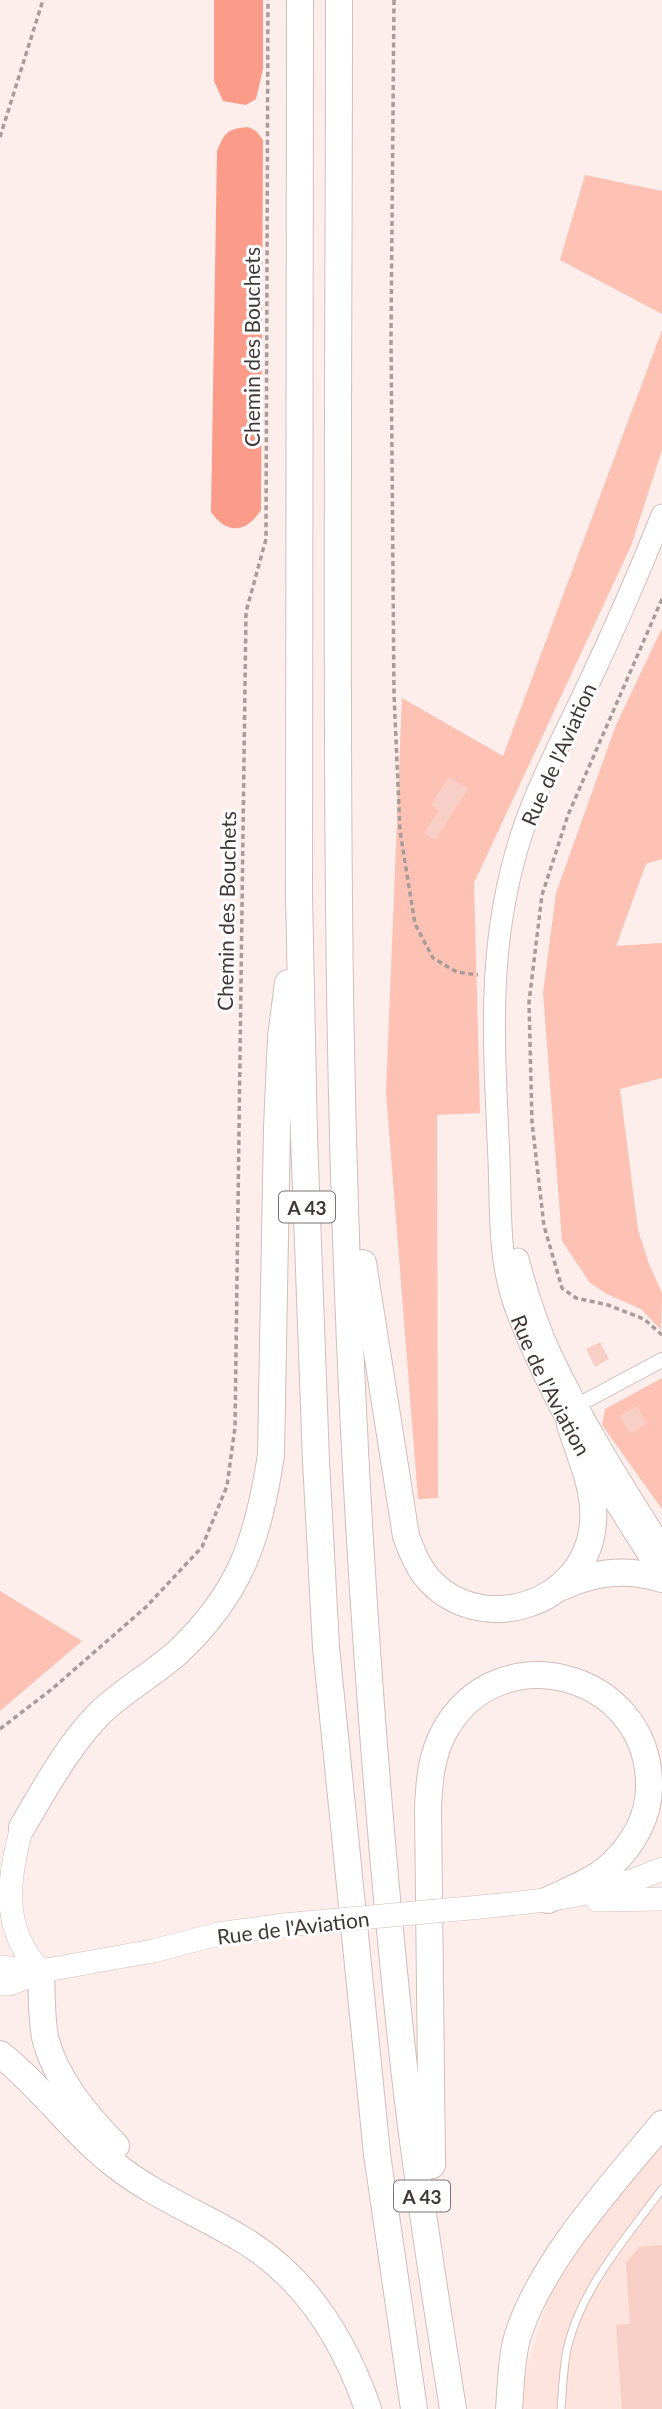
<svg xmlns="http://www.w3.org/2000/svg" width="662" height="2409" font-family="Lato,sans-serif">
<rect width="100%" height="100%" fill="#feeeeb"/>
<path fill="#ffe3dd" d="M662,2144v265h-139l-1,-23 33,-112z"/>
<path fill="#fec2b5" d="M585,175l77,16v123l-102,-54z
M662,330v120l-31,96 -157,337 6,230 -43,2 1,383 -20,1 -32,-407 16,-394 101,58z
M662,628v231l-16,5 -30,82 46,-3v135l-42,11 18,141 11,34 13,29 -1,37 -20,-21 -34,-15 -17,-11 -28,-42 -19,-248 13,-100 60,-168z
M662,1378v131l-60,-84 3,-16z
M0,1591l82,50 -82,70z"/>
<path fill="#fa9c89" d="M214,0h49v69l-7,30 -10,6 -23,-4 -9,-20z
M248,127l8,4 7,9 -2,370c-15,23 -34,25 -50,2l6,-361c8,-19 10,-22 31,-24z"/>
<path fill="#f7cfc7" d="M449,777l19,12 -33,51 -11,-7 15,-23 -8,-5z
M600,1342l9,17 -14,8 -9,-18z
M637,1406l9,17 -16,11 -10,-18z
M662,2245v164h-40l-6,-84 14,-1 -4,-61 13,-16z"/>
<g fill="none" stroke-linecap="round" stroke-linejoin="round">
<g stroke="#d1beba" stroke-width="9">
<path id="lane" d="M561,2409c2,-21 2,-44 7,-64 15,-59 59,-108 94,-156"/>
</g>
<g stroke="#d1beba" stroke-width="16">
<path id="street" d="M570,1403l8,2 84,-45"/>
</g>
<g stroke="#d1beba" stroke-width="23">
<g id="secondary">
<path id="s1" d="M662,515c-23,58 -48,115 -75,172 -22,47 -46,91 -63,140 -39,114 -30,215 -25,333 2,49 -1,99 16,146 35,96 92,184 147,270"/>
<path d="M518,1259c8,30 17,59 29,87 32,70 74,137 115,201"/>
</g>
</g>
<g stroke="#d1beba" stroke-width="24">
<path id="primary" d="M22,1827c-14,50 -22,103 19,144
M597,1900l65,-1
M458,1909c73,-7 135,-10 204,-40
M0,1967l38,4
M0,1984h10l31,-13 112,-20 65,-17 66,-9"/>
</g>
<g stroke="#d1beba" stroke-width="28">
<path id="highway" d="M300,0l-1,895 5,240 12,326 10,186 51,507 37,255
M339,0c0,299 -3,599 0,898 3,384 22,769 63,1151 13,120 32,240 51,360
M363,1263l43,273c5,14 10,27 19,39 52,65 162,31 168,-52 3,-33 -13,-67 -23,-98
M562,1587c33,-16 65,-19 100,-8
M22,1827c24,-40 46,-82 79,-115 23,-22 52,-38 76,-59 64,-60 81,-114 94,-198l6,-328 4,-90 7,-54
M41,1971c1,22 0,44 4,66 10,42 42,79 71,109
M0,2054c42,33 73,79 115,111 38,30 83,48 125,73 65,38 104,101 128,171
M432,2165l-4,-356c1,-26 3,-53 16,-77 53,-99 203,-60 205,51 1,33 -16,62 -40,84 -18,15 -40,23 -61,33
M509,2409c2,-23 2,-52 9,-74 24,-75 94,-150 144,-211"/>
</g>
<path stroke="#a79c99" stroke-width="3.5" stroke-dasharray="5 3.5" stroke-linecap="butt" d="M394,0l-3,336 3,358 6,137 15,93 18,34 24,14 21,3
M0,137l43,-137
M662,599l-94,216 -26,80 -13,107 3,120 12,104 18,62 14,10 32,7 36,14 18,16
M0,1729l52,-40 94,-82 56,-60 25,-61 8,-59 11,-815 20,-73 2,-539"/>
<use href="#lane" stroke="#fff" stroke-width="7"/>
<use href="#street" stroke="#fff" stroke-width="14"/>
<use href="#secondary" stroke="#fff" stroke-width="21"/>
<use href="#primary" stroke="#fff" stroke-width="23"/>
<use href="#highway" stroke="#fff" stroke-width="26"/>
<g stroke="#d1beba" stroke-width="24" stroke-linecap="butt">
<path id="primary-bridge" d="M284,1925l174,-16"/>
</g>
<use href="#primary-bridge" stroke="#fff" stroke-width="23"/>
</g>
<g text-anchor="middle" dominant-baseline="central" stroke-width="6" stroke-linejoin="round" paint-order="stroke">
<g fill="#fff" stroke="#797472" stroke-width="2">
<rect x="279" y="1191.5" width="56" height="31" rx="5"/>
<rect x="394" y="2180.5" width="56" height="31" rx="5"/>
</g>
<g font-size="19" font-weight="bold" fill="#3f3836">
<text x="307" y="1207">A 43</text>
<text x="422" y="2196">A 43</text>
</g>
<g font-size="21" fill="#3f3836" stroke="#fff">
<text transform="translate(251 347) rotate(-90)">Chemin des Bouchets</text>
<text transform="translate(558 754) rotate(-66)">Rue de l'Aviation</text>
<text transform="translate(226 911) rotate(-89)">Chemin des Bouchets</text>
<text stroke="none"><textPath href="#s1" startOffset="912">Rue de l'Aviation</textPath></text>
<text transform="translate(293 1927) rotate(-7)">Rue de l'Aviation</text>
</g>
</g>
</svg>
